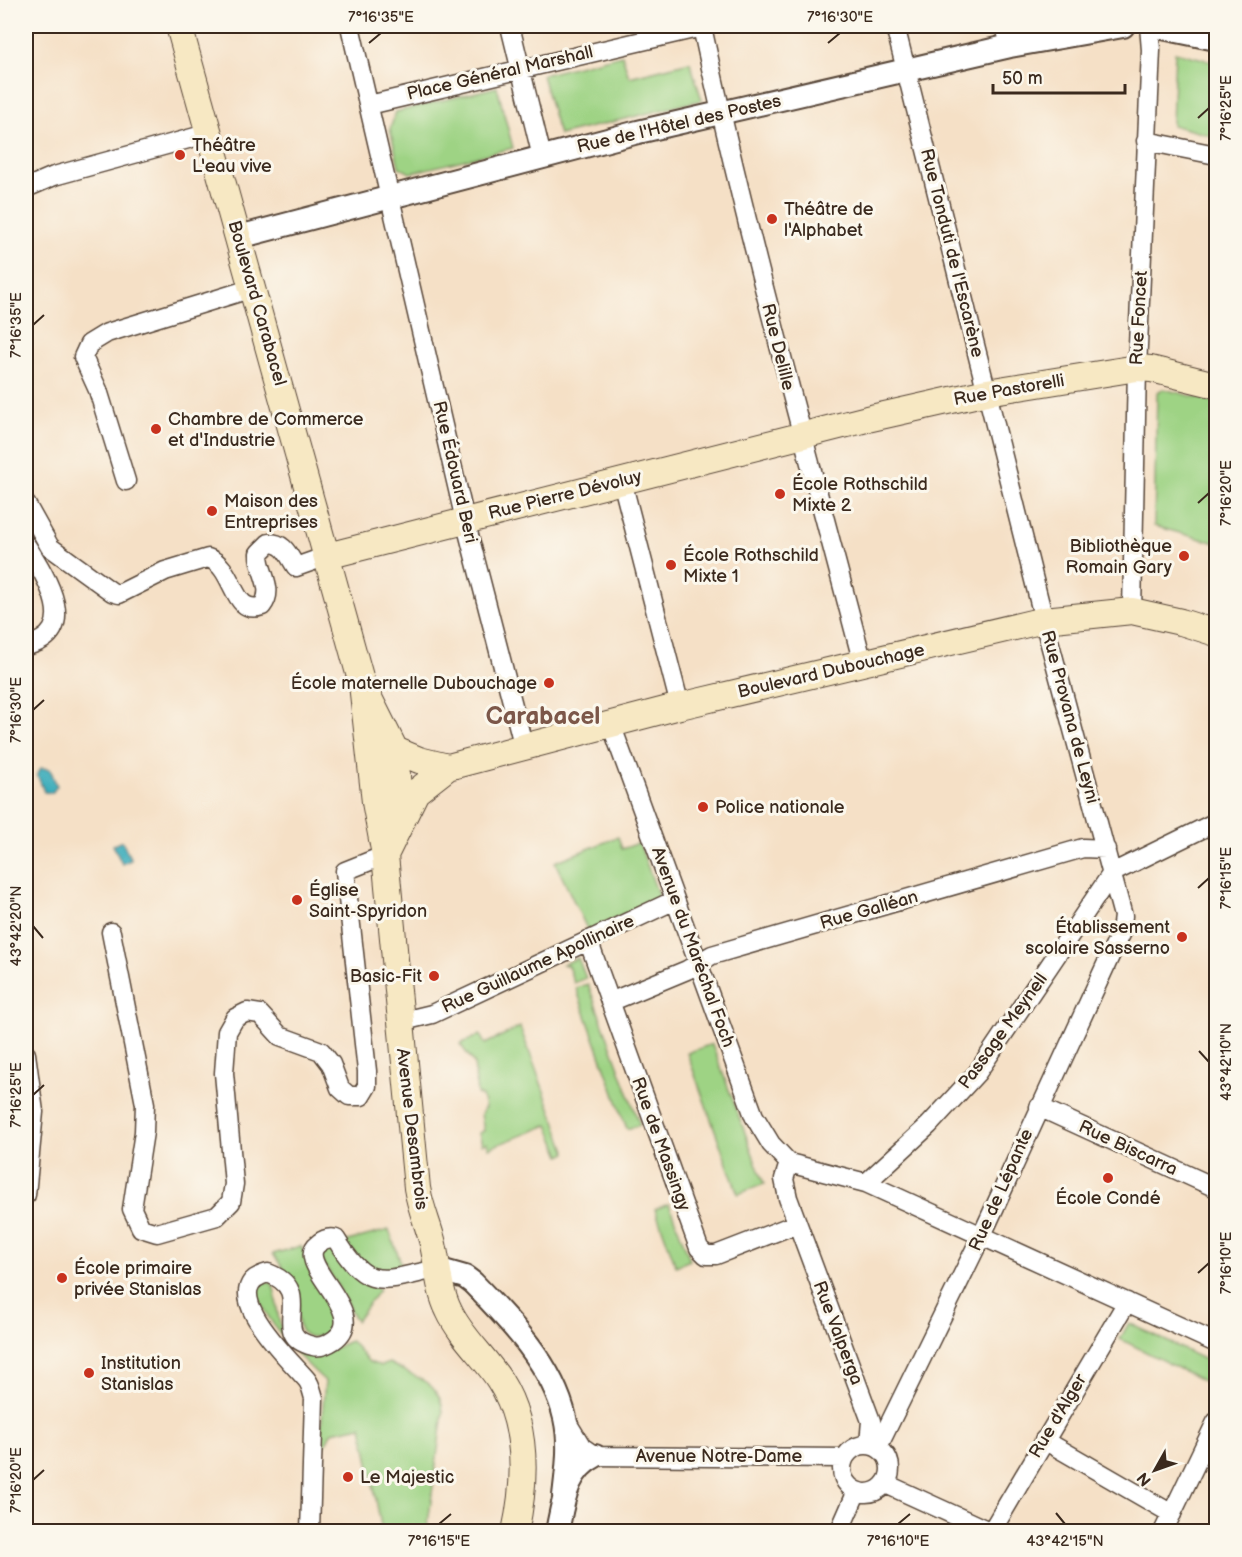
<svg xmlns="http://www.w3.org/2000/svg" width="1242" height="1557" font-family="'Balsamiq Sans',sans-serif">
<rect width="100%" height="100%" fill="#fbf7ec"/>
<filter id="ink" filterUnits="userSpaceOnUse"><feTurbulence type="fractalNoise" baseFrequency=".0167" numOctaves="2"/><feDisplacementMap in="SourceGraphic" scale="12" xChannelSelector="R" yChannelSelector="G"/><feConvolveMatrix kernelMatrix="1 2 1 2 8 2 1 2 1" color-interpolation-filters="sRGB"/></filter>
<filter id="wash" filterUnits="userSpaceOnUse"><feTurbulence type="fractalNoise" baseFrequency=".008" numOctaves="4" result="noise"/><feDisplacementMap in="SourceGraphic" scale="24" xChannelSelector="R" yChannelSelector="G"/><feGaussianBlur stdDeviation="1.35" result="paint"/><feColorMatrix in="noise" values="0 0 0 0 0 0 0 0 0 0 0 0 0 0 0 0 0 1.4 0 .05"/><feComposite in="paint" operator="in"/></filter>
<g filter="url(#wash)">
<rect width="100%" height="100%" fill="#f5e0c6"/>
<path fill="#9ed384" stroke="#6c7e51" stroke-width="1.5" d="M1175,52l41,10v75l-44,-12z
M622,55l7,22 61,-15 12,38 -143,35 -17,-60z
M497,87l16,61 -103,25 -11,-6 -9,-38 6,-17z
M1163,389l53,13v141l-62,-17 3,-133z
M618,837l4,12 17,-6 20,54 -71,34 -33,-69z
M578,958l8,20 -12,5 -6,-17 -5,-2z
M588,984l52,141 -13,4 -51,-141z
M520,1027l47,126 -6,3 -13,-31 -59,23 -2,-5 -5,1 -3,-11 5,-2 -3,-17 4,-7 -3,-11 -5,-2 -3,-31 -14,-19 20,-9 5,9z
M712,1044l52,140 -26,10 -51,-141z
M669,1204l21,56 -14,6 -21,-57z
M389,1230l14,39 -29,4 -30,-31z
M332,1243l16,28 31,19 -23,31 -20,-38 -21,-32z
M301,1246l32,60c1,8 3,15 -3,22 -3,5 -9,9 -16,9 -22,1 -14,-29 -17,-42 -3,-14 -16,-29 -24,-41z
M264,1281l8,2c5,11 4,21 6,32 3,21 19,44 43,38 10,-2 20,-9 30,-12l18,21 12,4 8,-3c24,14 51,17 54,49l-16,119h-45l-20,-105 -30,6 -13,24 6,-75c-31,-28 -54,-53 -71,-92z
M1129,1323l87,42v13l-3,8 -93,-47z"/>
<path fill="#3eadbb" stroke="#3c6c6c" stroke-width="1.5" d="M41,768l9,1 7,17 -5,7 -8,-1 -7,-18z
M122,841l9,19 -9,4 -9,-19z"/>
</g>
<g filter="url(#ink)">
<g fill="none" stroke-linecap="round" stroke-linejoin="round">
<g stroke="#574537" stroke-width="21">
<path id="minor" d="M350,26l115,494 59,228
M510,26l32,131
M1005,26l5,20
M369,105l333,-78c46,214 106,425 161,637
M1146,141l70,14
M26,188l28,-12 156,-43
M126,481l-28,-91 -15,-33 6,-13 18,-11 146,-45
M622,481l58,225
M26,504l24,43 62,45 7,2 46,-23 43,-13c28,9 23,59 54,48 14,-17 -4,-35 -3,-53l10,-10c16,0 19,12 27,24l31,-11
M26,545c19,30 57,88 0,101
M1132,611l5,-243 14,-318 -2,-24
M611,724l143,392 17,28 18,19 77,20 350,160
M111,932l34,172 -1,28 -12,77 9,19 16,5 60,-17 14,-14 3,-18 -10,-111 3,-41 8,-14 12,-6 13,2 20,22 41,15 10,13 9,24 9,8h12l6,-10v-15l-22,-200 40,-16
M588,940l111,308 7,7h10l80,-31
M610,1002l77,-32 25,-15 371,-107 23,1
M399,1022l33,-8 243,-114
M26,1054l8,58 -8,83
M1039,1107l177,81
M789,1163l-5,16 4,19 83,223 -2,23
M866,1183l63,-58 48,-52 135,-200 104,-51
M568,1424l14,23 13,9 249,2
M1044,1440l128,74
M842 1469a24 24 0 1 1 48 0a24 24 0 1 1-48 0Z
M878,1447l104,-212 139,-303 2,-16 -73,-272 -155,-618
M886,1484l105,48
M310,1532l4,-134c-2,-6 -3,-13 -7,-18 -15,-18 -96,-93 -39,-107 51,19 -3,62 45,73 7,2 15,-2 21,-6 39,-28 -44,-76 -15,-97 5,-4 10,-6 17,-4 32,54 46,41 101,30
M839,1532l18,-41
M991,1532l136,-230
M1163,1532l53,-110"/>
</g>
<g stroke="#574537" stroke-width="26">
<path id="tertiary" d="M1153,26l63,13
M239,237l399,-105 372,-86 113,-20
M437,1269l28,8 8,6c37,38 80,82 92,135 6,26 2,52 -1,78
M557,1532c6,-29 9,-62 38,-76"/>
</g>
<g stroke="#574537" stroke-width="28">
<path id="secondary" d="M179,26l183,658 33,66 3,39 -6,33
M327,556l540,-137 120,-27 150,-24 14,1 65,16
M362,684l13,118 10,53 32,333c3,18 10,34 15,52 6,24 6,49 17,71 12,26 36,46 51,70 28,44 26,101 15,151
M395,750l24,10 29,7
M385,855l31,-63 32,-25 232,-61 364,-86 88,-9 49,11 35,11"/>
</g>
<use href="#minor" stroke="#fff" stroke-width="18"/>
<use href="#tertiary" stroke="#fff" stroke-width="22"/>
<use href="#secondary" stroke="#f7e8c3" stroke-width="26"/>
</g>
</g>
<path fill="none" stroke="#3b2a1e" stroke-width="2" d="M369,43l12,-10M828,43l12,-10M1198,118l11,-10M33,325l11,-10M1198,503l11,-10M33,710l11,-10M1198,888l11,-10M33,926l10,12M1199,1051l10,11M33,1095l11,-10M1198,1273l11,-10M33,1480l11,-10M1056,1513l9,11M439,1524l12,-10M898,1524l12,-10"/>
<g fill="#c8321e" stroke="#fbf7ec" stroke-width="2">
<circle cx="180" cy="155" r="6"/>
<circle cx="772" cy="219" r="6"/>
<circle cx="156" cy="429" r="6"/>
<circle cx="780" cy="494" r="6"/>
<circle cx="212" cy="511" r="6"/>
<circle cx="1184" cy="556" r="6"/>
<circle cx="671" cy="565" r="6"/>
<circle cx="549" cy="683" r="6"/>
<circle cx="703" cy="807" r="6"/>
<circle cx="297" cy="900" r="6"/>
<circle cx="1182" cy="937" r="6"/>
<circle cx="434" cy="976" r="6"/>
<circle cx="1108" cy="1178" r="6"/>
<circle cx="62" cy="1278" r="6"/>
<circle cx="89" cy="1373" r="6"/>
<circle cx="348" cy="1477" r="6"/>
</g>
<g text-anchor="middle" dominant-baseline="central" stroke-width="6" stroke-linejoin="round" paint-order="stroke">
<g font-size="18" fill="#3b2a1e" stroke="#fbf7ec">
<text transform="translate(500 73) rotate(-13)">Place Général Marshall</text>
<text transform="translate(679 124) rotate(-13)">Rue de l'Hôtel des Postes</text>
<text transform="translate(952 253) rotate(76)">Rue Tonduti de l'Escarène</text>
<text transform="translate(257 303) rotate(74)">Boulevard Carabacel</text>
<text transform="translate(1139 318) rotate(-87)">Rue Foncet</text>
<text transform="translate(778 347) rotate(76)">Rue Delille</text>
<text transform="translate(1009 390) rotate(-10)">Rue Pastorelli</text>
<text transform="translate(455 472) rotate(77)">Rue Édouard Beri</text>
<text transform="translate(565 495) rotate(-14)">Rue Pierre Dévoluy</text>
<text transform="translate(831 671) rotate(-13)">Boulevard Dubouchage</text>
<text transform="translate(1070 717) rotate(75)">Rue Provana de Leyni</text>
<text transform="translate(869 910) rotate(-16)">Rue Galléan</text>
<text transform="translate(693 947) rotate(70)">Avenue du Maréchal Foch</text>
<text transform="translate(538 964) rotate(-25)">Rue Guillaume Apollinaire</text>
<text transform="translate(1003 1031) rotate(-54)">Passage Meynell</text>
<text transform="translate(412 1129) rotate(83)">Avenue Desambrois</text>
<text transform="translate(661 1144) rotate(70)">Rue de Massingy</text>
<text transform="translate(1128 1148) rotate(25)">Rue Biscarra</text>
<text transform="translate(1001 1190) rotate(-66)">Rue de Lépante</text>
<text transform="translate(838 1333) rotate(69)">Rue Valperga</text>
<text transform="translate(1058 1416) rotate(-59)">Rue d'Alger</text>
<text x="719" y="1456">Avenue Notre-Dame</text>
</g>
<g font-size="18" fill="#3b2a1e" stroke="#fbf7ec" text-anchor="start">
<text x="192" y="145">Théâtre<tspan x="192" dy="21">L'eau vive</tspan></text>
<text x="784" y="209">Théâtre de<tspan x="784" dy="21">l'Alphabet</tspan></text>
<text x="168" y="419">Chambre de Commerce<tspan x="168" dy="21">et d'Industrie</tspan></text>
<text x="792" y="484">École Rothschild<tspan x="792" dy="21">Mixte 2</tspan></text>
<text x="224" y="501">Maison des<tspan x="224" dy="21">Entreprises</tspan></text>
<text x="1172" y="546" text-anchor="end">Bibliothèque<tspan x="1172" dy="21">Romain Gary</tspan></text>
<text x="683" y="555">École Rothschild<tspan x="683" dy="21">Mixte 1</tspan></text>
<text x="537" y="683" text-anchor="end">École maternelle Dubouchage</text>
<text x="715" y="807">Police nationale</text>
<text x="309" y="890">Église<tspan x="309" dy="21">Saint-Spyridon</tspan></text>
<text x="1170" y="927" text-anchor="end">Établissement<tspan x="1170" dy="21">scolaire Sasserno</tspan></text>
<text x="422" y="976" text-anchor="end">Basic-Fit</text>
<text x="1108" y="1198" text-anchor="middle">École Condé</text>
<text x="74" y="1268">École primaire<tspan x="74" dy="21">privée Stanislas</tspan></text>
<text x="101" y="1363">Institution<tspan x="101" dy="21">Stanislas</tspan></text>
<text x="360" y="1477">Le Majestic</text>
</g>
<g font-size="24" font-weight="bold" fill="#7c5749" stroke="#fbf7ec">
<text x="543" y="716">Carabacel</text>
</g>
</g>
<rect width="1242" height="1557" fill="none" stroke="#fbf7ec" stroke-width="66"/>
<g transform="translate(1155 1470) rotate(230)" stroke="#fbf7ec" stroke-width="4.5" paint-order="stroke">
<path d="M0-4.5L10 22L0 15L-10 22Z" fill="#3b2a1e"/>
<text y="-9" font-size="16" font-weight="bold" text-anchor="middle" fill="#3b2a1e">N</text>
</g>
<path d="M993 84v9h132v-9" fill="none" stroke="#3b2a1e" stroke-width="3"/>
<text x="1002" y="84" font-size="18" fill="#3b2a1e" stroke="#fbf7ec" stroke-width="4.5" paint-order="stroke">50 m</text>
<rect x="33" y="33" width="1176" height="1491" fill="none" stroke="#3b2a1e" stroke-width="2"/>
<g font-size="15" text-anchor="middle" fill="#3b2a1e">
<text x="381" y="22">7°16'35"E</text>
<text x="840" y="22">7°16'30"E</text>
<text transform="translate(1226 108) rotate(-90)" y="5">7°16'25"E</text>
<text transform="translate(16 325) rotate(-90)" y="5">7°16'35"E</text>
<text transform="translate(1226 493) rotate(-90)" y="5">7°16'20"E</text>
<text transform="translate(16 710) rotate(-90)" y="5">7°16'30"E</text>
<text transform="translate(1226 878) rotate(-90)" y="5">7°16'15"E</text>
<text transform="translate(16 926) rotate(-90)" y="5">43°42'20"N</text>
<text transform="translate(1226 1062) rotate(-90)" y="5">43°42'10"N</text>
<text transform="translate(16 1095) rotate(-90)" y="5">7°16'25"E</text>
<text transform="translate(1226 1263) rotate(-90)" y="5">7°16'10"E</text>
<text transform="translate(16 1480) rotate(-90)" y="5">7°16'20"E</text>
<text x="439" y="1546">7°16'15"E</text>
<text x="898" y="1546">7°16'10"E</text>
<text x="1065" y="1546">43°42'15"N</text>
</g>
</svg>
